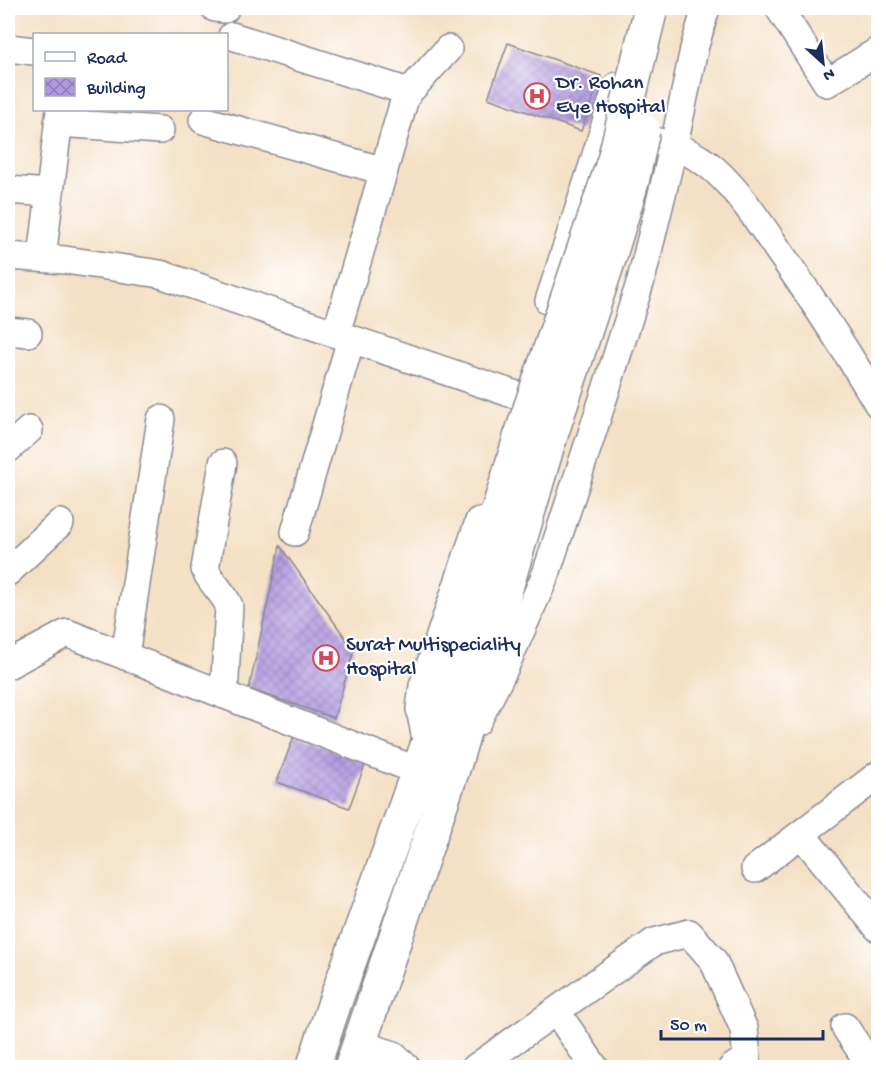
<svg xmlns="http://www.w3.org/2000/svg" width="886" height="1075" font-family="'Gochi Hand',sans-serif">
<defs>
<pattern id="building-cross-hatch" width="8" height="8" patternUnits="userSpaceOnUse" patternTransform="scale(1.5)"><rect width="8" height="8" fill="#b198e0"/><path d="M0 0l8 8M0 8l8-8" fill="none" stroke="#8f7cb9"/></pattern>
</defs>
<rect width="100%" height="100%" fill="#fff"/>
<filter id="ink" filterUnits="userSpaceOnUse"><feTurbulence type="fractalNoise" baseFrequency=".0167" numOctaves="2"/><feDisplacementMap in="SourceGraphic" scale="12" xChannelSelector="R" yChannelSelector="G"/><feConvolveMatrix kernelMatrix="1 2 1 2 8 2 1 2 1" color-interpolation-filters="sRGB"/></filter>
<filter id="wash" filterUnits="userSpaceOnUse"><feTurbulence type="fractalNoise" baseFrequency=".008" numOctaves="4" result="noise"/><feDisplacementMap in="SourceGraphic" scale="24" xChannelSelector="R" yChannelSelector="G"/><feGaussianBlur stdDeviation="1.35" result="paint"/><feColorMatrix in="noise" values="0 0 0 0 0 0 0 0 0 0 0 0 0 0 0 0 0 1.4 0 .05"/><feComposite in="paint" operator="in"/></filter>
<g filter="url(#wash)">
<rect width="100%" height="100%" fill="#f4e0c4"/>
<g id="blocks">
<path fill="url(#building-cross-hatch)" d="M508,43l93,33 -20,55 -93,-33z
M280,546l74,104 -20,68 -85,-29z
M294,736l72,26 -17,46 -72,-26z"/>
</g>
</g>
<g filter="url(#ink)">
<use href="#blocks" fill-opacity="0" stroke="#888891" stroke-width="1.5"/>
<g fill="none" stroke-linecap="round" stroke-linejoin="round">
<g stroke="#888891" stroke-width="30">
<path id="minor" d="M215,8l10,1
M779,8l48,75 51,-32
M232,36l177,56
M8,48l26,3
M203,120l181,51
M58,123l102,7
M658,142c21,4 40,14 57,28 25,23 44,52 63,80 35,50 69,101 100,154
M8,190l42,3
M8,256l57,4 95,14 359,122
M42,258l18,-148
M549,301l44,-136 24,-79
M8,331l20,2
M336,334l69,-236 4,-6 39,-43
M8,449l21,-19
M223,463l-18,106c6,15 18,22 24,37l-5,89
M295,532l56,-193
M8,572l52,-49
M125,656l36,-237
M8,665l59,-32 351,138
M477,722l27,-53 42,-95 50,-153 45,-141 33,-135 20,-96 12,-41
M427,745l-7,-36 3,-23 56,-165
M801,834l77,94
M755,869l123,-94
M556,1011l39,57
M845,1027l27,41
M359,1044l35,11 13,13
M475,1068l179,-126 35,-9 24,27 31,69 3,29 -15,10"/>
</g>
<g stroke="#888891" stroke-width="36">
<path id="major" d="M313,1068l22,-66 92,-256 93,-308
M351,1068l104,-305 94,-322"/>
</g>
<use href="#minor" stroke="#fff" stroke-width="27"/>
<use href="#major" stroke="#fff" stroke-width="33"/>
<g stroke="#888891" stroke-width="36" stroke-linecap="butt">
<path id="major-bridge" d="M520,438l94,-278 37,-152
M549,441l59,-179 24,-80 11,-52"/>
</g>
<use href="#major-bridge" stroke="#fff" stroke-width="33"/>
</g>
</g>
<defs>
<g id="hospital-ring" transform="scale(1.35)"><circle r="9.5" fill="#fff" stroke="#d1495b" stroke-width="1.5"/><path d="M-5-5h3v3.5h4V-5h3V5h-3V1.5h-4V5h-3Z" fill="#d1495b"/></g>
</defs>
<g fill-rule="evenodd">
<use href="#hospital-ring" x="537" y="96"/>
<use href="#hospital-ring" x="326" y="658"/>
</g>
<g text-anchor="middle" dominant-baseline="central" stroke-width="4.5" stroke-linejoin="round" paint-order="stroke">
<g font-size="21" fill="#1b2f5e" stroke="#fff" text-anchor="start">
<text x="556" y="84">Dr. Rohan<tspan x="556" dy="24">Eye Hospital</tspan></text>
<text x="346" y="646">Surat Multispeciality<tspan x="346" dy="24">Hospital</tspan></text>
</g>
</g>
<rect width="886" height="1075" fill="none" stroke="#fff" stroke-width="30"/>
<rect x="33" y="33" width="195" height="78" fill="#ffffff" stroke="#a4acbf" stroke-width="1.5"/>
<rect x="45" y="52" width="30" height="9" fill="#ffffff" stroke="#a4acbf" stroke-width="1.5"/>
<text x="87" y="63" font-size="18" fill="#1b2f5e">Road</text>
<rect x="45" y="78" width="30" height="18" fill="url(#building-cross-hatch)" stroke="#a4acbf" stroke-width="1.5"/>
<text x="87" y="93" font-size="18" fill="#1b2f5e">Building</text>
<g transform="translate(823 63) rotate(153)" stroke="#ffffff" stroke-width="4.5" paint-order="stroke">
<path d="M0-4.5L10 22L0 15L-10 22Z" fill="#1b2f5e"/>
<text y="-9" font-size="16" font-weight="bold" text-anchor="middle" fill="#1b2f5e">N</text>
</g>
<path d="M661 1030v9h162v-9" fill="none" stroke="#1b2f5e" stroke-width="3"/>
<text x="670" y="1030" font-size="18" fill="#1b2f5e" stroke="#ffffff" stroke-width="4.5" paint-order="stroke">50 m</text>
</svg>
